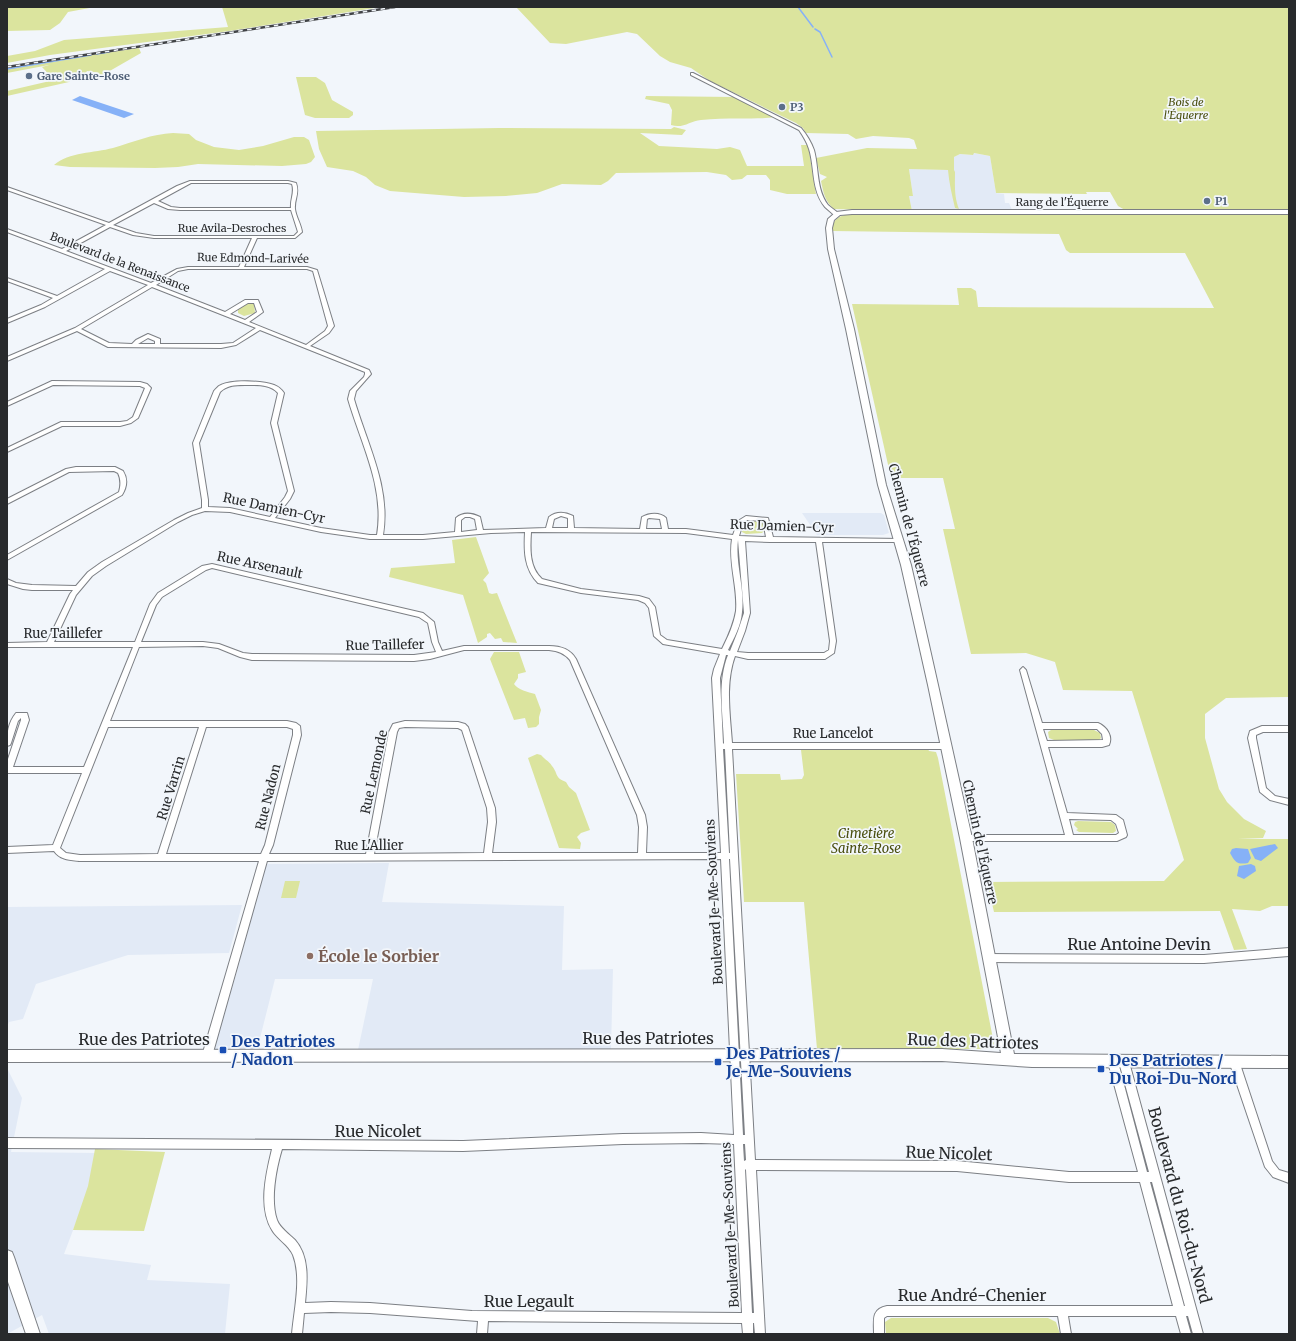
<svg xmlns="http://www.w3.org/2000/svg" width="1296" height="1341" font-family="Merriweather,serif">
<rect width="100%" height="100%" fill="#f2f6fb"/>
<path fill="#e2eaf6" d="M973,153l17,3 6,37 8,1 1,9h4l3,7 -100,1 -3,-15h4l-4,-27 44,1 1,-13 6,-3 12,1z
M802,513h79l3,2 5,18 -6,2h-66z
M389,863l-7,39 182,4 -2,64 51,-1 -2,80 -253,1 15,-71h-98l-18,71h-28l-2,-3h-6v3l-7,-1 22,-74 30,-111z
M242,905l-13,48 -101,2 -92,29 -13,35 -14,3 -2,5v-120z
M7,1068l15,30 -11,54 86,1 -6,30 -27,71 87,11 -4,15 83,4 -5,50h-176l-7,-19 -35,19z"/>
<path fill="#dbe49e" d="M7,7h88l-27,5 -8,11 -10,7 -43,1z
M222,7h159l-152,24 -179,24 -43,8v-7l28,-5 29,-11 164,-13z
M516,7h773v690l-63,1 -21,16v24l14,51 8,13 17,17 22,12 -3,7 -25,1h51v67h-17l-12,5 -28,-2 15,40 -13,1 -14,-39 -226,1 -7,-30 177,-1 20,-21 -52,-169 -69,-1 -8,-28 -29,-9 -55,1 -28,-125h12l-12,-51h-52l-39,-174 107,1 -2,-17h14l5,3 2,16 236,1 -29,-55h-115l-4,-3 -7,-16 -227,-3c0,-11 6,-15 17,-17l276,-4 -7,-4 -8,-14h-24l1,2 -91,-1 -6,-37 -16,-3 -1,2 -13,-1 -6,3v13l1,2c0,14 -1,24 4,37l-4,-1c-3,-13 -6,-25 -7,-38l-39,-1 4,27h-4l3,15 -78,-2c-9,-7 -11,-18 -13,-28l6,-4 -7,-3 -4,-16 51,-10 50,1 -3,-9 -5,-2 -36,-2 -17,3 -8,-5 -42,-1 -3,-5 -7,-5 -86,-42 -19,-13 -21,-6 -10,-6 -23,-22 -10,-2 -61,12 -16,-1z
M139,48l2,5 -47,27h-5l11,-7 -13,-2 -2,3 4,2 -3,5h-7l-1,-3 -4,-1 -5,5 -62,14v-5l43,-10 3,-2 -11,-12 7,-2 -42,8v-5z
M296,77h20l9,6 7,17 21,12v3l-4,3h-34l-10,-3z
M646,96l88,1 42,20c-25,3 -50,0 -75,3 -11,1 -18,9 -30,5l1,-15 -3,-6 -24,-5z
M674,127l12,3 -4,5 -42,-2 19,13 58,3 13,-2 10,3 7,16h57l-3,-21h7l8,49h-29l-17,-4v-10l-4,-5h-19l-5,4 -10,1 -6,-5 -19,-3 -91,1 -8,8 -7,4 -39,-1 -25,9 -31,3 -42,1 -74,-6 -15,-6 -9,-8 -13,-6 -26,-4 -8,-18 -3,-18 183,-3 172,1z
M173,133l16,1 7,6 18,7 25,3 24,-4 31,-9h10l5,3 6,17 -4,5 -5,2 -24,2 -84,-2 -20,3 -23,1 -85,-1 -16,-2c15,-13 40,-12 59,-17 20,-6 39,-14 60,-15z
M250,302l4,1 1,10 -11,3 -6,-3v-4z
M759,521l5,3v7l-2,2 -16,1 -4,-2v-3l3,-7z
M476,537l13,36 -6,7 3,3 3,10 3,1 5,-1 20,50 -14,-1 -2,-4 -6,1 -5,-6 -3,1v3l-9,6 -15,-48 -74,-18 2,-9 64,-5 -3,-23z
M494,652h25l7,20 -8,2v4l-4,6c4,6 14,8 21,10l6,16 -2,7v7l-3,3 -8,1 -3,-10 -11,2 -24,-61z
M1051,730h43l6,3 1,5 -2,2h-45l-5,-2 -1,-6z
M928,749l1,2 7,1 2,6 56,286 -4,4 -5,1h-168l-13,-147h-60l-8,-128h44l1,6 21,-1 2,-4 -3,-25z
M537,754l4,1c3,4 8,6 11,11 7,9 2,11 14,16l3,5 7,6 14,37 -9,3 -4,4 4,6 -1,6 -21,-1 -31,-90z
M1078,821l33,1 4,3 1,6 -3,2 -34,-1 -3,-2 2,-1 -4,-4 1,-3z
M285,881h15l-4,17h-15z
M95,1149l70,3 -21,79 -71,-1 15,-44z
M891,1318h157l8,4 4,12h-174l-1,-12z"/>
<path fill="#86b1f7" d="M80,96l54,18 -10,4 -52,-18z
M1275,844l3,4 -17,13 -6,-2 -5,-10z
M1236,848l12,1 3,9 -3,5c-11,2 -13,-1 -18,-10l2,-4z
M1251,864l4,2 1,5 -12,8 -7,-3 2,-10z"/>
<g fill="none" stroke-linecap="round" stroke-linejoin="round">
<path stroke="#86b1f7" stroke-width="1.5" d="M798,7l15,20
M815,29l5,3 12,25
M97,54l12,-2
M7,69l84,-14"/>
<g stroke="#7c7f84" stroke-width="2">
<path id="street" d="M691,73h2l108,55c6,7 10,14 13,22 5,18 2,39 14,55 3,3 7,5 10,8v2h-4c-3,-3 -6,-5 -9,-8 -14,-17 -10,-39 -16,-58 -2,-7 -6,-13 -10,-19l-108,-55z
M190,181h98l8,2c4,11 -2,16 -1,26 1,8 6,15 7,23l-7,6h-38l-13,29h63l10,3 17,56 -5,7 -19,13 59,24 2,4 -15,17 -2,8c13,45 37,88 29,136h40l32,-3 1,-14c7,-6 16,-5 24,-1l3,13 63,-2 3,-11c8,-6 16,-5 24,-1l1,12 66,1 2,-12c7,-4 18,-5 24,1l2,11h18l47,6 5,-14 8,-5 22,2 5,19 127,2 1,1 -1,1 -2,1h-76l14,99 -2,12 -9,6h-77l-13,-3c-10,28 -5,58 -3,87h214l3,1 1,2 -1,2 -3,1h-214l23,411 202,1 112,11h69l-30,-110 2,-3 3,-1 3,1 2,3 29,110h2l-30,-110 2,-3 3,-1 3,1 2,3 74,272h-10l-5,-18h-2l5,18h-10l-5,-18h-108l3,18h-10l-3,-18h-171l-3,2v16h-10c0,-14 -3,-25 13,-28h286l-33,-124h-71l-112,-11 -201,-1 9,164h-10l-1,-11h-1v11h-10l-1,-11 -254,-2 -1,13h-10l1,-13 -108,-8 -39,-1 -27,1 -2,21h-10c2,-24 10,-56 1,-79 -4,-10 -16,-16 -21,-25 -14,-23 -6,-56 0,-81l-265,-1v-10l456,3 160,-7 78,-1 33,2 -13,-276 -454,2 -55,195 -2,3 -3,1 -3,-1 -2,-3 57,-195h-179c-10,-1 -20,-1 -26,-10l-47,2v-6l46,-2 29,-72h-75v-11l14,-42v-2l-3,3 -7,22 -1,2 -3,1c0,-13 1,-23 9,-33h11l2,7 -16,47h71l49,-120h-126v-4l40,-1 23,-48 3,-4h-41l-9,-1 -16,-5v-5l9,4 16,2 44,1 12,-14 14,-10 72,-42 14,-7 14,-5v-8l-9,-57 21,-52c2,-2 4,-5 7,-6 12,-6 41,-4 53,0 5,2 7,4 10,8l-7,30 17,68 -4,8 -15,19 46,10 49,7h7c8,-48 -16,-91 -29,-136l2,-8 14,-14 1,-3v-2l-105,-42 -24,15 -15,3 -113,-1 -31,-16 -70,30v-4l68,-29 73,-43 -38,-14 -65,36 -38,16v-4l34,-14 12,-7 -46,-17v-3l50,18 48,-27 -98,-37v-3l55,20 44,-24 -99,-35v-3l102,36 68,-37zM191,183h97l4,1c3,9 -2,15 -1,24h-111l-9,-1 -13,-6zM154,203l14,6 12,1h111l7,22 -4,4h-140l-18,-3 -23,-8zM110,227l23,8 21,3h98l-13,29h-51l-11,2 -26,14 -85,-32zM188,269h119l6,2 15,55 -3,5 -19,14 -57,-23 14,-10 -5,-12h-13l-20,12 -69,-27 22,-14zM152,287l104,41 -23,15 -12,1h-61v-5l-12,-5 -12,6 -4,4 -23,-1 -28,-14zM248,303h6l3,9 -12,8 -15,-6zM148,338l7,3v3h-17zM250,385c10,0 21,0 28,8l-7,30 17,68 -3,6 -15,20 -40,-9 -22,-1v-7l-9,-57 21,-51c8,-8 19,-7 30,-7zM205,511l25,1 91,20 49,7h53l68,-6 34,-1c-1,19 -1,37 13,51l43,10 57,7 7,3 4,5 5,28 9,8 57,10 -6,15 -2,9 9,175h-75l1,-26 -2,-12 -69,-156c-6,-10 -15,-13 -27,-13h-85l-22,5 -4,-9 -4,-20 -11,-9 -211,-49 -10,2 -44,27 -8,11 -15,38h-81l22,-47 16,-19 14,-10 72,-44 14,-7zM561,516l7,2v10h-16l2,-9zM465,517h5l5,2 2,11 -16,2v-12zM649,518l11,1 2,10h-16l1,-10zM747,520l16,1 3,16 -27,-1 4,-13zM531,532l155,1 46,6c-4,24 6,48 4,72 -2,13 -8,26 -14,38l-55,-9 -7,-5 -5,-28 -6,-8 -10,-3 -58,-7 -39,-10c-13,-12 -12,-30 -11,-47zM738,540l6,73 -6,18 -8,20 -2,-1c6,-12 13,-24 14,-38 3,-24 -7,-48 -4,-72zM745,541l25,1h46l14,99 -1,9 -5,3h-76l-11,-1 8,-21 5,-18zM212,568l207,49 9,6 4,19 4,10 -22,3 -162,-1 -9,-1 -24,-9 -16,-2h-62l15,-37 6,-8 44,-27zM203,646l15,2 22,9 12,3 162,1 16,-2 34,-9h85c9,1 15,3 21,10l67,155 2,12 -1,26h-146l4,-31 -1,-14 -27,-81 -3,-3 -7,-2 -53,-1 -12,3 -4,8 -23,122h-97l4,-9 28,-110 -1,-9 -4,-3 -9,-2h-177l29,-74zM726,655h2c-11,28 -5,59 -4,88l-1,1 -3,-66zM108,727h91l-41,127 -78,1 -14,-2 -6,-5zM206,727h81l6,2v6l-28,110 -4,9h-95zM405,727l53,1 4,2 25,78 1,14 -4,31 -110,1 23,-122 2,-4zM723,749h2l5,104h-1zM729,859h1l15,276h-2zM701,1143l33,1 8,169 -270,-2 -102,-8 -39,-1 -26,1c2,-21 5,-46 -10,-63 -6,-6 -15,-12 -18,-20 -7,-20 -1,-51 5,-71l181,2 160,-7zM743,1144h2l1,16 -2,1zM745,1169l1,1 8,143h-2zM1150,1182h2l33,124h-1z
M52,381l88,1 7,2 4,4 -13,30 -7,5 -11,3h-58l-55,26v-4l54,-26h59l7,-1 6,-4 12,-29 -5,-2 -87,-1 -46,21v-4z
M76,467h39l8,4c5,8 4,16 -1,24l-115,65v-5l112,-63c2,-7 2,-13 -1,-19l-4,-2 -45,1 -62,32v-5l59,-30z
M1023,667l3,3 16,53h56c9,4 15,13 11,22l-7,2h-54l19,66 49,2 7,5 4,15 -1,2 -9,4h-151l-3,-1 -1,-2 1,-2 3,-1h99l-45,-165zM1043,729h54l5,5 1,6 -56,1zM1069,819l42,1 5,4 3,9 -3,2h-43z
M1262,726h27v6h-26l-7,3v3l10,50 9,8 14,3v6l-19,-5 -10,-8 -12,-54 2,-7z
M1289,948v8l-85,7 -215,-1 -3,-1 -1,-3 1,-3 3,-1 215,1z
M1234,1057l3,1 2,3 33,100 7,9 10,3v10l-16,-6 -8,-10 -36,-106 2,-3z"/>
</g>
<g stroke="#7c7f84" stroke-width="2">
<path id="secondary" d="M852,210h437v4h-437l-12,1 -6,5 -2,8 2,21 20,80 32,156 25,80 27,120 34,153 42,216 275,2v12l-257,-1 -90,-6 -935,1v-12l935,-1 59,4 -41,-215 -32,-153 -27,-120 -23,-80 -32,-156 -18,-80 -2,-21 2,-9 8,-7z
M7,1250l5,2 2,5 26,77h-14l-19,-55z"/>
</g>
<use href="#street" fill="#fff" fill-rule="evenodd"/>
<use href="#secondary" fill="#fff" fill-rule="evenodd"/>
<g stroke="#414346" stroke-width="2.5">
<path id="rail" d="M7,67l388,-60"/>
</g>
<use href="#rail" stroke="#f2f6fb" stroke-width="1.5" stroke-dasharray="4.5" stroke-linecap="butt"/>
</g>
<g fill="#5c6f8a" stroke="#f2f6fb" stroke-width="1.5">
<circle cx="29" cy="76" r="4"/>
<circle cx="782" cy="107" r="4"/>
<circle cx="1207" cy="201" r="4"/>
</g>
<circle fill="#8d6e63" stroke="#f2f6fb" stroke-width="1.5" cx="310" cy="956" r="4"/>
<g fill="#1a4fb4" stroke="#f2f6fb" stroke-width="1.5">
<rect x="219" y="1046" width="8" height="8" rx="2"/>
<rect x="714" y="1058" width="8" height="8" rx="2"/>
<rect x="1097" y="1065" width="8" height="8" rx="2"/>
</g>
<g text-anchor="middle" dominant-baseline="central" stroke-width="3.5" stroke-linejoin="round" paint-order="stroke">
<g font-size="11" font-weight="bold" fill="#4e5e75" stroke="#f2f6fb" text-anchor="start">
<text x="37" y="76">Gare Sainte-Rose</text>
<text x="790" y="107">P3</text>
<text x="1215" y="201">P1</text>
</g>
<g font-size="11" font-style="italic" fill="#494e0d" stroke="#f2f6fb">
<text x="1186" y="102">Bois de<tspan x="1186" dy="13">l'Équerre</tspan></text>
</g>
<g font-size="11" fill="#282a2c" stroke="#f2f6fb">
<text x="1062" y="202">Rang de l'Équerre</text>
<text x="232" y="228">Rue Avila-Desroches</text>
<text transform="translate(253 258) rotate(1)">Rue Edmond-Larivée</text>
<text transform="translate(120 262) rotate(21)">Boulevard de la Renaissance</text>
</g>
<g font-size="13" fill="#282a2c" stroke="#f2f6fb">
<text transform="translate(274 508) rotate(12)">Rue Damien-Cyr</text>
<text transform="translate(909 525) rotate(75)">Chemin de l'Équerre</text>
<text transform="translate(782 526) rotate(2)">Rue Damien-Cyr</text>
<text transform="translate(260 565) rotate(12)">Rue Arsenault</text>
<text x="63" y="633">Rue Taillefer</text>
<text transform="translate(385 645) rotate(-1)">Rue Taillefer</text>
<text x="833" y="733">Rue Lancelot</text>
<text transform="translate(374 772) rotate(-78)">Rue Lemonde</text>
<text transform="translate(171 788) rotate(-73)">Rue Varrin</text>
<text transform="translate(268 797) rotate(-76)">Rue Nadon</text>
<text transform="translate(980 842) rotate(78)">Chemin de l'Équerre</text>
<text x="369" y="845">Rue L'Allier</text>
<text transform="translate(714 902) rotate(-93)">Boulevard Je-Me-Souviens</text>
<text transform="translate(730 1225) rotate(-93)">Boulevard Je-Me-Souviens</text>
</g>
<g font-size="13" font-style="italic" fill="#494e0d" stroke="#f2f6fb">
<text x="866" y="833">Cimetière<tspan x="866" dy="15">Sainte-Rose</tspan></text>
</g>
<g font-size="16" fill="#282a2c" stroke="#f2f6fb">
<text x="1139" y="944">Rue Antoine Devin</text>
<text x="648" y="1038">Rue des Patriotes</text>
<text x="144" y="1039">Rue des Patriotes</text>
<text transform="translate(973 1041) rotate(2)">Rue des Patriotes</text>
<text x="378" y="1131">Rue Nicolet</text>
<text transform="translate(949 1153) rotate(2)">Rue Nicolet</text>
<text transform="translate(1180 1205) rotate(75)">Boulevard du Roi-du-Nord</text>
<text x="972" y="1295">Rue André-Chenier</text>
<text x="529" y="1301">Rue Legault</text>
</g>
<g font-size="16" font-weight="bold" fill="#785e54" stroke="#f2f6fb" text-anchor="start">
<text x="318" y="956">École le Sorbier</text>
</g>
<g font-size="16" font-weight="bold" fill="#164399" stroke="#f2f6fb" text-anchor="start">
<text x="231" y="1041">Des Patriotes<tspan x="231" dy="18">/ Nadon</tspan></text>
<text x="726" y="1053">Des Patriotes /<tspan x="726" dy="18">Je-Me-Souviens</tspan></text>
<text x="1109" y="1060">Des Patriotes /<tspan x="1109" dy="18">Du Roi-Du-Nord</tspan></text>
</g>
</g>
<rect width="1296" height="1341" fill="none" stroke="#282a2c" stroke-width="16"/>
</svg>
